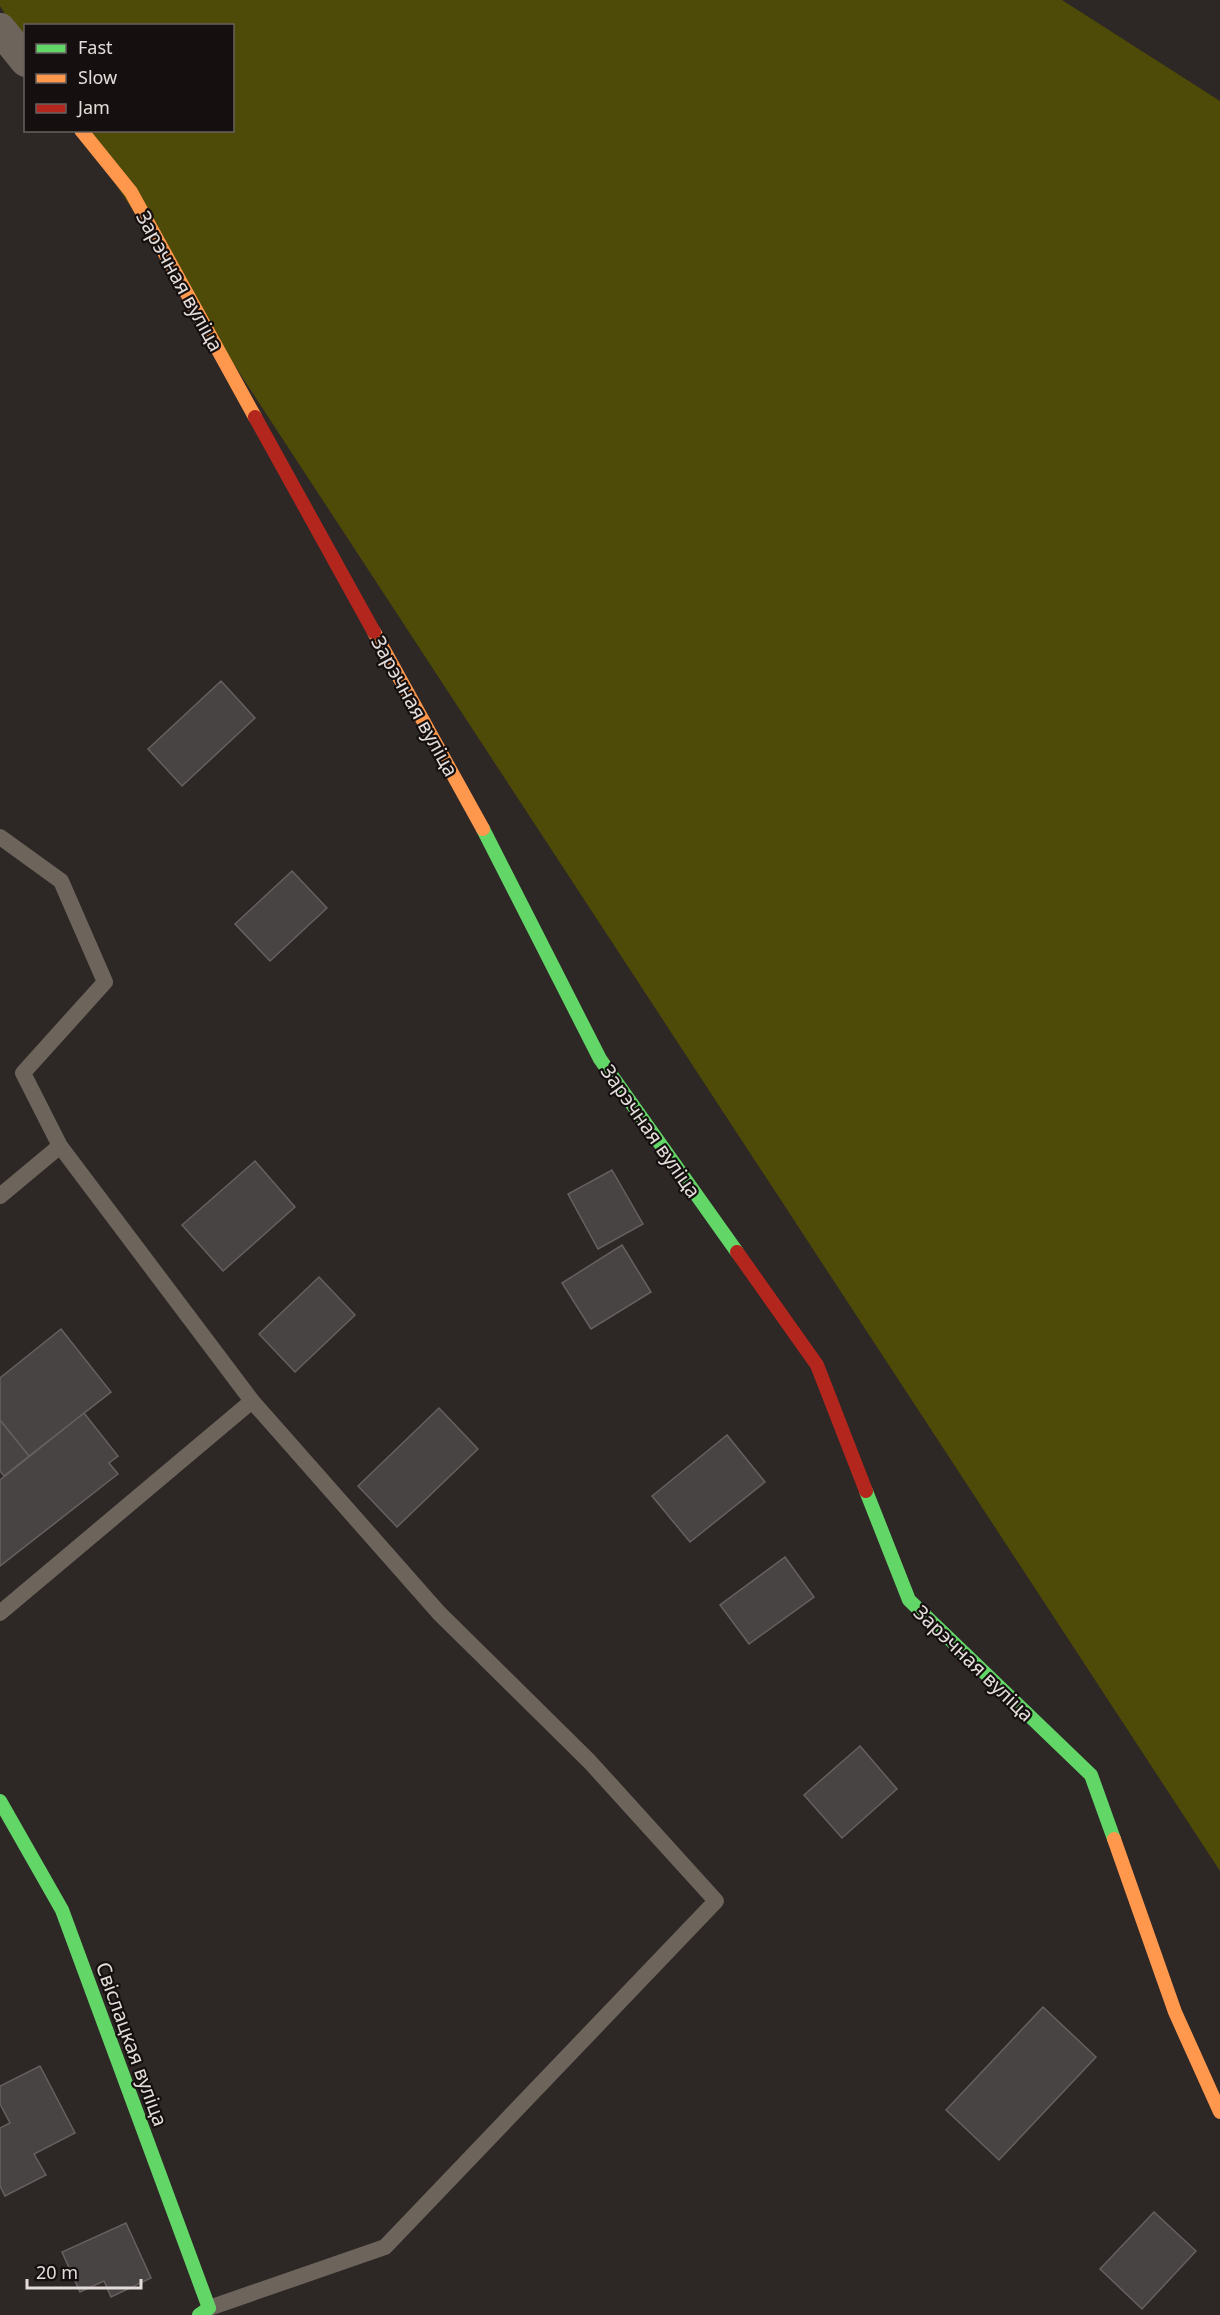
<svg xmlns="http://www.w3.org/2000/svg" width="1220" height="2315" font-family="'Noto Sans',sans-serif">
<rect width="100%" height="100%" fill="#2d2726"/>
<path fill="#4e4a07" d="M0,0h1062l158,101v1770l-1139,-1740 151,-1v-104h-206l-1,19 -25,-39z"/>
<path fill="#484444" stroke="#666060" stroke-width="1.5" d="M221,681l34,37 -73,68 -34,-37z
M292,871l35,37 -57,53 -35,-37z
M255,1161l40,46 -72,64 -41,-46z
M612,1170l31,54 -45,25 -30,-55z
M622,1245l29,47 -60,37 -29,-46z
M319,1277l36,38 -60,57 -36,-38z
M61,1329l50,63 -82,64 -29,-36v-42z
M439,1408l39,41 -81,78 -39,-41z
M84,1413l34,43 -9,7 9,11 -118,92v-86z
M0,1420l29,36 -25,20 -4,-5z
M727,1435l38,47 -75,60 -38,-46z
M785,1557l29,40 -65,47 -29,-39z
M860,1746l37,43 -55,49 -38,-43z
M1043,2007l53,50 -97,103 -53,-50z
M40,2066l35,67 -41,21 12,21 -41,21 -5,-10v-58l10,-5 -10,-19v-18z
M1154,2212l42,39 -54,58 -42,-40z
M126,2223l25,55 -40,19 -7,-16 -24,11 -18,-40z"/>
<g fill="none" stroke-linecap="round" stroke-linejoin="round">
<path stroke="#6d655c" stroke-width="16" d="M0,837l61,44 44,101 -82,91 37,73 192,255 187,212 151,149 126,139 -331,346 -176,61
M0,1196l60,-50
M0,1613l252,-212"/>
<path stroke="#6d655c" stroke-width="32" d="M0,29l26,32"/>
<path stroke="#63d668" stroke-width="14" d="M483,829l117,230 137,193
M866,1491l43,109 182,175 23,64
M0,1801l62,109 147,398 -10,7"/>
<path stroke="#ff974d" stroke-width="14" d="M81,130l50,62 124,225
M374,632l109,197
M1114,1839l61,173 45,100"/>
<path stroke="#b3261e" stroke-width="14" d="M255,417l119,215
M737,1252l80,113 49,126"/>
</g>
<g text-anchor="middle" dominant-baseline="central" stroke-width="4.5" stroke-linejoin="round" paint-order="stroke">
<g font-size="20" fill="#e3dcda" stroke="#15100f">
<text transform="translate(180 281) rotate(61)">Зарэчная вуліца</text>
<text transform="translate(415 706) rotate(61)">Зарэчная вуліца</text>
<text transform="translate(651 1131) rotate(55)">Зарэчная вуліца</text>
<text transform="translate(974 1663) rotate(44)">Зарэчная вуліца</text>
<text transform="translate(132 2044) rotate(70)">Свіслацкая вуліца</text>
</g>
</g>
<rect x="24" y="24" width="210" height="108" fill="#15100f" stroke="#676260" stroke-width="1.5"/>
<rect x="36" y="44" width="30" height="9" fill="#63d668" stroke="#676260" stroke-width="1.5"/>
<text x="78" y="54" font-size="18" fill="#e3dcda">Fast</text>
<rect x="36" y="74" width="30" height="9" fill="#ff974d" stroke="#676260" stroke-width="1.5"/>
<text x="78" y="84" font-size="18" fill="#e3dcda">Slow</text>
<rect x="36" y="104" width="30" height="9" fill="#b3261e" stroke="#676260" stroke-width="1.5"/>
<text x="78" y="114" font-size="18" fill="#e3dcda">Jam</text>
<path d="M27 2279v9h114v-9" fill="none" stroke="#e3dcda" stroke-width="3"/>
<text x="36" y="2279" font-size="18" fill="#e3dcda" stroke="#15100f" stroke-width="4.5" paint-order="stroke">20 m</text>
</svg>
